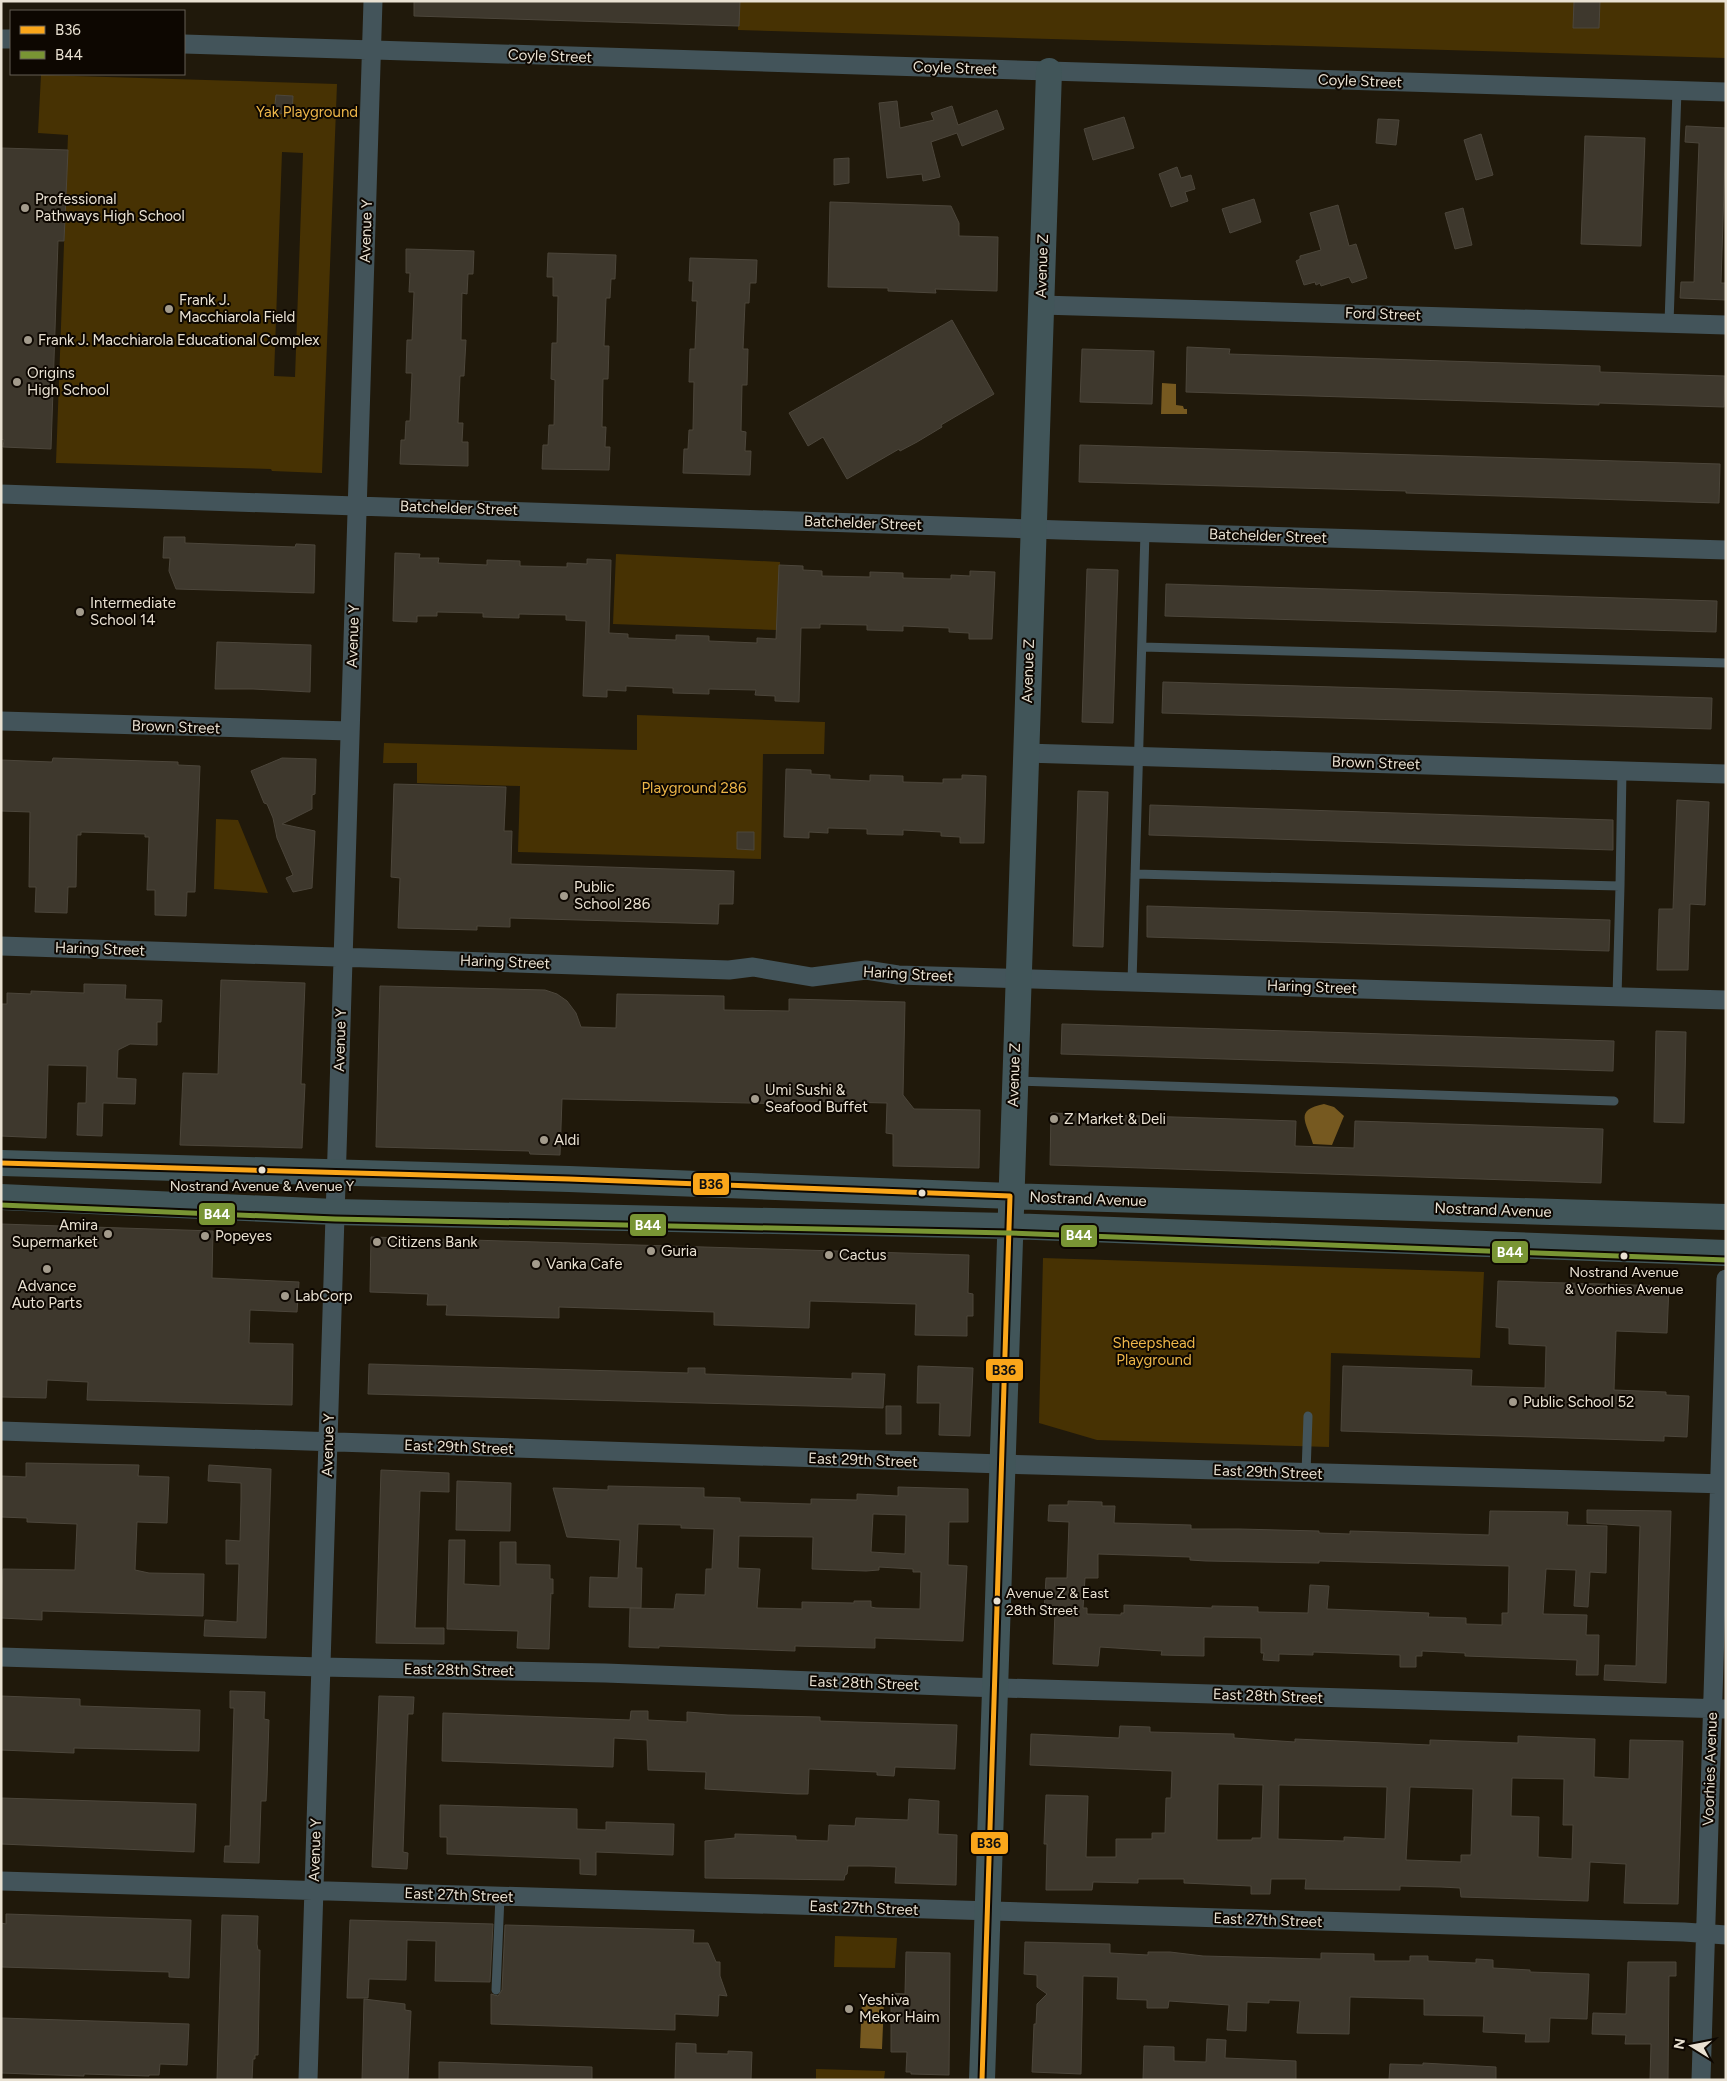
<svg xmlns="http://www.w3.org/2000/svg" width="1727" height="2081" font-family="Figtree,sans-serif">
<rect width="100%" height="100%" fill="#20190b"/>
<path fill="#473203" fill-rule="evenodd" d="M739,1h987v57l-988,-28z
M41,75l296,9 -15,389 -50,-2 -1,-2 -215,-6 12,-328 -30,-2zM282,152l21,1 -8,224 -21,-1z
M616,554l164,8 -3,68 -164,-6z
M637,715l188,7 -1,32h-61l-2,105 -243,-7 2,-66 -103,-3v-20h-34l1,-20 253,7z
M216,819l22,1 30,73 -54,-4z
M1043,1258l441,14 -4,86 -149,-5 -2,94 -232,-7 -58,-17z
M835,1936l62,2 -2,30 -61,-1z
M816,2069l69,2 -1,9h-68z"/>
<path fill="#765920" d="M1162,383l14,1v21l7,1 1,3h3v5h-26z
M1324,1104l10,3 10,9 -12,29 -19,-1c-6,-21 -20,-34 11,-40z
M862,2000l22,1 -2,48 -22,-1z"/>
<path fill="#3e382d" stroke="#4c463b" fill-rule="evenodd" d="M414,1h326l-1,25 -325,-10z
M1574,1h26l-1,27h-26z
M276,95l17,1 -1,18 -18,-1z
M897,101l3,27 34,-8 -3,-7 21,-7 6,19 39,-15 7,19 -42,17 -5,-13 -26,9 9,35 -17,4 -1,-7 -35,4 -8,-75z
M1124,117l10,31 -41,12 -9,-31z
M1378,119l21,1 -3,25 -20,-2z
M1686,126l40,2 -5,155h5v17l-46,-2 1,-16h13l3,-87 2,-52 -14,-1z
M1481,134l12,41 -17,5 -12,-40z
M1585,136l60,2 -4,108 -60,-2z
M1,148l67,2 -4,91h-6l-7,208 -48,-2 1,-7 -3,-1z
M849,158v25l-15,2v-26z
M1177,167l4,11 10,-3 4,14 -10,3 3,9 -17,6 -12,-33z
M1254,199l7,23 -31,11 -8,-24z
M830,202l121,4 8,17v13l39,1 -1,54 -62,-2 1,4 -48,-2v-3l-60,-1z
M1338,205l11,41 7,-2 11,34 -15,5 -3,-6 -28,9 -1,-3 -4,2 -1,-3 -11,3 -8,-24 4,-2v-3l21,-6 -11,-37z
M1463,208l9,37 -17,4 -10,-36z
M406,249l68,2 -1,23h-5l-1,20 -5,-1 -1,47h5l-2,36h-4l-2,47h5l-1,19h6v24l-68,-2 1,-24h4l1,-19h4l2,-48h-6l1,-33h5l2,-48h-5l1,-19h-4z
M548,253l68,2 -1,24h-4l-1,19h-4l-2,48h5l-1,33h-5l-1,48h4l-1,20h5l-1,23 -67,-1 1,-24h5l1,-20h5l1,-45 -4,-1 1,-36h5l1,-47h-5v-19h-6z
M690,258l67,2 -1,23h-6l-1,20h-4l-2,46h5l-1,36h-5l-1,46 5,1 -1,19h6l-1,24 -67,-2 1,-24h4l1,-19h4l1,-48h-5l1,-33h5l2,-48h-5l1,-20h-4z
M952,320l42,74 -53,31 1,2 -25,15 -17,9 -1,-2 -52,30 -24,-42 -15,9 -19,-33z
M1187,347l43,2 -1,5 371,12v6l125,4 -1,31 -125,-4v2l-413,-13z
M1082,349l72,2 -2,53 -72,-2z
M1080,445l640,19 -1,39 -313,-10v-2l-327,-9z
M164,537h21v6l110,4 1,-3 19,1 -1,48 -138,-4 -7,-18 1,-13h-7z
M395,553l25,1 -1,4h20l-1,5 49,2v-5l33,1v5l47,1v-4l20,1v-5l24,1 -2,73 19,1v4l48,2v-5l33,1v5l48,2v-5l19,1 3,-74 24,1v4l19,1v5l48,1v-5l33,1v5l48,1v-4l19,1v-5l25,1 -3,67h-23v-6l-20,-1v-4l-46,-2v5l-36,-1v-5l-47,-1v4h-19l-2,74 -24,-1v-5l-20,-1 1,-5 -47,-1v5l-36,-1v-5l-47,-2v5l-19,-1v7l-24,-1 3,-75 -20,-1v-5l-47,-1v4l-36,-1v-4l-46,-1v4h-20v6l-24,-1z
M1087,569l31,1 -5,153 -31,-1z
M1166,584l551,17 -1,31 -551,-16z
M217,642l94,3 -1,47 -57,-3h-38z
M1163,682l549,16 -1,31 -549,-16z
M53,758l125,4v3l22,1 -5,126h-8l-1,24 -31,-1v-25h-8l2,-53h-4v-3l-64,-2v3h-4l-1,52h-8l-1,26 -32,-1 1,-25h-7l1,-75 -29,-1v-51l51,2z
M282,758l34,1 -1,35 -3,1v14l-30,15 33,7 -3,57 -19,4 -7,-14 7,-3 -16,-37 -4,-20 -6,-14 -3,-1 -13,-32z
M786,769l25,1v4l19,1v4l40,2v-6l33,1v6l40,1v-4h19v-4l24,1 -2,67h-24v-6l-19,-1v-4l-38,-2v5l-36,-1v-5l-39,-1v5l-19,-1v6l-25,-1z
M394,784l112,3 -2,44h8l-1,33 223,7 -1,33h-14l-1,20 -208,-6v9l-33,-1v4l-79,-2 2,-50 -9,-1z
M1078,791l30,1 -5,155 -30,-1z
M1677,800l32,2 -4,103 -15,-1 -2,66h-31l2,-61h14z
M1150,805l463,15v30l-464,-15z
M737,832h17v18l-17,-1z
M1147,906l463,14 -1,31 -462,-14z
M221,980l84,3 -4,101h4l-3,64 -122,-3 3,-72 35,1z
M84,984l42,1 -1,14 37,1 -1,22h-4v23l-27,-1 -12,6 -1,28 19,1 -1,25 -32,-1 -1,33 -25,-1 1,-32h8l1,-37 -39,-1 -2,73 -45,-2v-132h6v-11l24,1v-3l53,2z
M380,986l165,4 12,4 10,7 9,12 5,14 35,1 1,-34 107,2v14l65,1v-12l116,3 -2,93 11,14 66,1 -1,58 -86,-2v-32l-7,-1 1,-30 -92,-2v3l-233,-5 -2,56 -30,-1 -1,-3 -153,-4z
M1062,1024l552,17 -1,30 -552,-17z
M1656,1031l30,1 -2,91 -30,-1z
M1051,1113l245,8 -1,25 59,2 1,-27 248,8 -2,54 -551,-18z
M1,1224l212,7 -1,47 87,4 -2,30 -47,-2 -1,33 44,1 -1,61 -205,-5 1,-18 -41,-2 -1,18 -45,-1z
M371,1237l598,18 -1,38 5,1v22h-6v20l-52,-1 1,-31 -106,-3 -1,27 -95,-3v-13l-155,-5v11l-113,-3 1,-10h-20l1,-11 -58,-2z
M1498,1281l171,5 -2,47 -51,-2 -2,59 52,2v3l23,1 -2,41 -23,-1v5l-323,-10 2,-65 129,4 -1,16 74,2 1,-42 -37,-2v-16l-13,-1z
M369,1364l319,9v-5h17v6l147,5v-6l33,1 -2,34 -515,-14z
M918,1366l55,2 -3,68 -31,-1 1,-32h-23z
M886,1406h15v28h-15z
M26,1463l113,2 -1,11 31,1 -2,46 -30,-1 -2,48 14,3 55,1 -1,42 -161,-5v9l-41,-2 2,-49 72,1 2,-46 -50,-2v-4l-26,-1v-41l25,1z
M209,1465l62,4 -5,169 -62,-2 1,-16 32,2 2,-58h-13v-24l14,1 1,-41v-17l-33,-2z
M381,1470l68,3v19l-29,-1 -4,114 -1,23h29v16l-68,-1z
M457,1481l54,2 -1,48 -54,-1z
M608,1486l96,2v9l36,1v4l71,2v-5l46,1v-6l41,2v-9l70,2v33h-19l-1,43 19,1 -4,75 -88,-3v10l-80,-2v5l-136,-5v2l-30,-1 1,-39 44,1 2,-15 29,1 1,-26h6l2,-40 -33,-1v-3l-43,-1 -2,44h6l-1,40 -52,-1 1,-30 28,1 2,-38 -53,-3 -14,-49 55,2zM873,1514l33,1 -1,39 -34,-2zM739,1536l74,1 -1,32 54,2 13,-1v-3l34,2v3h8l-1,37 -44,-1 -5,-1v-6h-17v2l-52,-1v7l-45,-1 3,-39 -22,-1z
M1068,1501l34,1v4h13l-1,17 77,2v4h48l80,2v2l31,1v-3l139,4 1,-24 78,1 -1,13 40,1 -1,47 -16,-1 -2,35 -14,-1 2,-36 -30,-1 -3,45 44,1 -1,20h13l-1,40h-22l1,-15 -112,-4v-3l-43,-2v5h-6v11h-16v-12l-87,-3v3l-34,-1v7l-16,-1 1,-7h-3v-15l-57,-1v19l-43,-1 1,-4 -62,-4 -2,19 -45,-2 2,-52 -11,-1 2,-33h21l2,-56 -21,-1 1,-16h19zM1098,1554l92,3v3l16,1 113,2v-2l190,5 -1,47h-6v12l-36,-1v-6l-38,-1 1,-4 -102,-4 2,-23 -19,-1 -2,28 -50,-1v-5l-46,-1v2l-88,-3v8h-3v2l-34,-1v-6h-4l2,-30h13z
M1587,1510l84,1 -5,172 -62,-3 1,-15 31,1 4,-140 -53,-3z
M449,1540h16l-1,44 36,2v-44h16v22l34,1v14h3v15l-2,-1 -2,56 -32,-1 1,-17 -71,-2z
M230,1691l35,1 -1,27 5,1 -2,60 -1,21h-5l-2,62 -35,-1 1,-16h5l4,-138h-4z
M1,1696l79,3v7l120,4 -1,41 -125,-3v5l-73,-3z
M379,1696l35,1 -1,17h-5l-2,51 -3,87 5,1 -1,16 -35,-2z
M631,1711h17v9l39,2v-10l41,3 92,2v4l137,4 -2,44 -60,-2 -1,9 -17,-1v-3l-68,-3 -1,25h-11l-92,-5 1,-17 -58,-2 -1,-30 -33,-2 -1,29 -171,-6 1,-48 187,7z
M1120,1726l30,1v5l84,2v4l61,4v-3l135,6v-5l88,3v-7l77,3 -1,38 35,2 1,-39 53,1 -5,163 -54,-1 2,-39 -36,-2 -2,39 -127,-4 -1,-9 -19,-1 -41,-1v4l-95,-1 1,-10h-35l-1,15h-19v-8l-67,-3v-4h-46v4l-45,-1 -1,8h-46l1,-46h-3l2,-49 42,1 -2,61h30v-18h36v-6h13l1,-35h5l1,-27 -142,-6 1,-31 88,4zM1512,1778l52,1 -1,46h10l-1,34 -34,-2 1,-40 -28,-1zM1218,1784l45,1 -2,53h-9v2h-35zM1279,1785l108,2 -2,52 -41,-2v4l-66,-2zM1410,1787l63,2 -2,66h-10v7l-55,-2z
M1,1798l195,6 -2,48 -193,-8z
M909,1799l30,2 -1,33 19,1 -1,50 -61,-2 1,-16 -26,-1h-22l-1,8 -2,1 -1,5 -139,-2v-37l30,-3v-4l61,2v4l32,1 1,-16 26,1 1,-8 52,2z
M440,1805l137,4v20l29,1v-8l68,2 -1,31 -77,-3v23l-16,-1v-15l-133,-5v-17h-7z
M6,1914l185,6 -2,58 -20,-1v-5l-168,-5v-44l5,1z
M222,1915l36,1 -1,28 1,6h2l-2,105h-3v4h-2l-1,21h-35z
M350,1920l143,4 -3,58 -55,-1 1,-40 -29,-1 -1,40 -37,-1 -1,19h-21z
M505,1925l189,5 -1,13h15l8,19h4v14l7,20 -8,-1 -1,21 -43,-2v16l-184,-6v-30l7,2 4,-6z
M1025,1942l85,2v9l38,2v-3h22l33,4 118,3v-6l53,1v7h36v-5h18v5l48,2v-4l17,1v8l37,2v2l59,2 -2,45 -37,-1 -1,24h-24l1,-8 -43,-2 1,-16 -60,-1v-16l-74,-2 -1,37 -52,-1 3,-32 -31,-1v3l-22,-1 -1,29 -19,-1 2,-25 -60,-4 -1,7h-21v-8l-30,-1 1,-22 -35,-1 -2,98 -49,-2 2,-48h2l1,-20 10,-10 -10,-7v-12l-13,-1z
M906,1952l44,1 -1,122 -38,-1v-2h-5l1,-20h-16v-59l14,1z
M1628,1962h48v14h-7l-1,104h-18l1,-36h-26l1,-9 -34,-1 1,-21 33,1z
M364,1999l41,5v6l6,1 -3,69h-46z
M1,2018l188,6 -2,41 -27,-1 -1,11h-10v1l-65,-2v2l-83,-3z
M1207,2039l19,1 -1,18 71,3v19h-153l1,-34 30,1v14l32,1z
M676,2043l20,1v9l32,1v-3l24,1 -1,28h-76z
M439,2062l153,5v13h-153z
M1423,2063l73,4v13h-107l1,-16 33,1z"/>
<g fill="none" stroke-linecap="round" stroke-linejoin="round">
<path stroke="#43545a" stroke-width="9" d="M1669,323l8,-233
M1142,647l584,16
M1135,874l485,12 -3,111
M1620,886l2,-115
M1132,982l13,-450
M1017,1081l597,20
M1306,1473l2,-57
M496,1990l4,-94"/>
<path stroke="#43545a" stroke-width="19" d="M1,39h10
M184,44l1542,48
M1041,305l685,20
M1,494l1059,36 666,20
M1,721l349,10
M1025,753l701,21
M1,946l728,24 24,-3 59,10 54,-7 32,5 828,25
M1,1431l1001,33 724,20
M1,1657l320,10 284,6 364,14 757,22
M1,1881l1683,51 42,3
M308,2080l65,-2079
M1701,2080l25,-801"/>
<path stroke="#415559" stroke-width="26" d="M1,1163l568,16 469,18 688,20
M1,1197l334,15 674,14 717,27
M982,2080l67,-2009"/>
<g stroke="#0d0701" stroke-width="9">
<path id="bus-1" d="M1,1163l568,16 441,17 -28,884"/>
</g>
<g stroke="#0d0701" stroke-width="9">
<path id="bus-2" d="M1,1205l334,14 674,14 717,27"/>
</g>
<use href="#bus-1" stroke="#faa61a" stroke-width="5"/>
<use href="#bus-2" stroke="#799534" stroke-width="5"/>
</g>
<g fill="#a39b8c" stroke="#0d0701" stroke-width="2">
<circle cx="25" cy="208" r="5"/>
<circle cx="169" cy="309" r="5"/>
<circle cx="28" cy="340" r="5"/>
<circle cx="17" cy="382" r="5"/>
<circle cx="80" cy="612" r="5"/>
<circle cx="564" cy="896" r="5"/>
<circle cx="755" cy="1099" r="5"/>
<circle cx="1054" cy="1119" r="5"/>
<circle cx="544" cy="1140" r="5"/>
<circle cx="108" cy="1234" r="5"/>
<circle cx="205" cy="1236" r="5"/>
<circle cx="377" cy="1242" r="5"/>
<circle cx="651" cy="1251" r="5"/>
<circle cx="829" cy="1255" r="5"/>
<circle cx="536" cy="1264" r="5"/>
<circle cx="47" cy="1269" r="5"/>
<circle cx="285" cy="1296" r="5"/>
<circle cx="1513" cy="1402" r="5"/>
<circle cx="849" cy="2009" r="5"/>
</g>
<g fill="#e9e1d2" stroke="#0d0701" stroke-width="2">
<circle cx="262" cy="1170" r="4.5"/>
<circle cx="922" cy="1193" r="4.5"/>
<circle cx="1624" cy="1256" r="4.5"/>
<circle cx="997" cy="1601" r="4.5"/>
</g>
<g text-anchor="middle" dominant-baseline="central" stroke-width="4" stroke-linejoin="round" paint-order="stroke">
<g font-size="14" fill="#e9e1d2" stroke="#0d0701">
<text x="262" y="1186">Nostrand Avenue &amp; Avenue Y</text>
<text x="1624" y="1272">Nostrand Avenue<tspan x="1624" dy="17">&amp; Voorhies Avenue</tspan></text>
<text x="1006" y="1593" text-anchor="start">Avenue Z &amp; East<tspan x="1006" dy="17">28th Street</tspan></text>
</g>
<g font-size="15" fill="#e9e1d2" stroke="#0d0701">
<text transform="translate(550 56) rotate(2)">Coyle Street</text>
<text transform="translate(955 68) rotate(2)">Coyle Street</text>
<text transform="translate(1360 81) rotate(2)">Coyle Street</text>
<text transform="translate(366 231) rotate(-88)">Avenue Y</text>
<text transform="translate(1042 266) rotate(-88)">Avenue Z</text>
<text transform="translate(1383 314) rotate(2)">Ford Street</text>
<text transform="translate(459 508) rotate(2)">Batchelder Street</text>
<text transform="translate(863 523) rotate(2)">Batchelder Street</text>
<text transform="translate(1268 536) rotate(2)">Batchelder Street</text>
<text transform="translate(353 636) rotate(-88)">Avenue Y</text>
<text transform="translate(1028 671) rotate(-88)">Avenue Z</text>
<text transform="translate(176 727) rotate(2)">Brown Street</text>
<text transform="translate(1376 763) rotate(2)">Brown Street</text>
<text transform="translate(100 949) rotate(2)">Haring Street</text>
<text transform="translate(505 962) rotate(2)">Haring Street</text>
<text transform="translate(908 974) rotate(3)">Haring Street</text>
<text transform="translate(1312 987) rotate(2)">Haring Street</text>
<text transform="translate(340 1040) rotate(-88)">Avenue Y</text>
<text transform="translate(1014 1075) rotate(-88)">Avenue Z</text>
<text transform="translate(1088 1199) rotate(2)">Nostrand Avenue</text>
<text transform="translate(1493 1210) rotate(2)">Nostrand Avenue</text>
<text transform="translate(328 1445) rotate(-88)">Avenue Y</text>
<text transform="translate(459 1447) rotate(2)">East 29th Street</text>
<text transform="translate(863 1460) rotate(2)">East 29th Street</text>
<text transform="translate(1268 1472) rotate(2)">East 29th Street</text>
<text transform="translate(459 1670) rotate(1)">East 28th Street</text>
<text transform="translate(864 1683) rotate(2)">East 28th Street</text>
<text transform="translate(1268 1696) rotate(2)">East 28th Street</text>
<text transform="translate(1710 1769) rotate(-88)">Voorhies Avenue</text>
<text transform="translate(315 1850) rotate(-88)">Avenue Y</text>
<text transform="translate(459 1895) rotate(2)">East 27th Street</text>
<text transform="translate(864 1908) rotate(2)">East 27th Street</text>
<text transform="translate(1268 1920) rotate(2)">East 27th Street</text>
</g>
<g font-size="15" fill="#edb649" stroke="#0d0701">
<text x="307" y="112">Yak Playground</text>
<text x="694" y="788">Playground 286</text>
<text x="1154" y="1343">Sheepshead<tspan x="1154" dy="17">Playground</tspan></text>
</g>
<g font-size="15" fill="#e9e1d2" stroke="#0d0701" text-anchor="start">
<text x="35" y="199">Professional<tspan x="35" dy="17">Pathways High School</tspan></text>
<text x="179" y="300">Frank J.<tspan x="179" dy="17">Macchiarola Field</tspan></text>
<text x="38" y="340">Frank J. Macchiarola Educational Complex</text>
<text x="27" y="373">Origins<tspan x="27" dy="17">High School</tspan></text>
<text x="90" y="603">Intermediate<tspan x="90" dy="17">School 14</tspan></text>
<text x="574" y="887">Public<tspan x="574" dy="17">School 286</tspan></text>
<text x="765" y="1090">Umi Sushi &amp;<tspan x="765" dy="17">Seafood Buffet</tspan></text>
<text x="1064" y="1119">Z Market &amp; Deli</text>
<text x="554" y="1140">Aldi</text>
<text x="98" y="1225" text-anchor="end">Amira<tspan x="98" dy="17">Supermarket</tspan></text>
<text x="215" y="1236">Popeyes</text>
<text x="387" y="1242">Citizens Bank</text>
<text x="661" y="1251">Guria</text>
<text x="839" y="1255">Cactus</text>
<text x="546" y="1264">Vanka Cafe</text>
<text x="47" y="1286" text-anchor="middle">Advance<tspan x="47" dy="17">Auto Parts</tspan></text>
<text x="295" y="1296">LabCorp</text>
<text x="1523" y="1402">Public School 52</text>
<text x="859" y="2000">Yeshiva<tspan x="859" dy="17">Mekor Haim</tspan></text>
</g>
</g>
<g stroke="#0d0701" stroke-width="2">
<rect x="692" y="1172" width="38" height="24" rx="5" fill="#faa61a"/>
<rect x="198" y="1202" width="38" height="24" rx="5" fill="#799534"/>
<rect x="629" y="1213" width="38" height="24" rx="5" fill="#799534"/>
<rect x="1060" y="1224" width="38" height="24" rx="5" fill="#799534"/>
<rect x="1491" y="1240" width="38" height="24" rx="5" fill="#799534"/>
<rect x="985" y="1358" width="39" height="24" rx="5" fill="#faa61a"/>
<rect x="970" y="1831" width="39" height="24" rx="5" fill="#faa61a"/>
</g>
<g font-size="14" text-anchor="middle" font-weight="bold" fill="#fff">
<text x="217" y="1219">B44</text>
<text x="648" y="1230">B44</text>
<text x="1079" y="1240">B44</text>
<text x="1510" y="1257">B44</text>
</g>
<g font-size="14" text-anchor="middle" font-weight="bold" fill="#111">
<text x="711" y="1189">B36</text>
<text x="1004" y="1375">B36</text>
<text x="989" y="1848">B36</text>
</g>
<rect width="1727" height="2081" fill="none" stroke="#e9e1d2" stroke-width="5"/>
<rect x="10" y="10" width="175" height="65" fill="#0d0701" stroke="#655e55"/>
<rect x="20" y="26" width="25" height="8" fill="#faa61a" stroke="#655e55"/>
<text x="55" y="35" font-size="15" fill="#e9e1d2">B36</text>
<rect x="20" y="51" width="25" height="8" fill="#799534" stroke="#655e55"/>
<text x="55" y="60" font-size="15" fill="#e9e1d2">B44</text>
<g transform="translate(1692 2046) rotate(280)" stroke="#0d0701" stroke-width="4" paint-order="stroke">
<path d="M0-4L9 19L0 12L-9 19Z" fill="#e9e1d2"/>
<text y="-8" font-size="14" font-weight="bold" text-anchor="middle" fill="#e9e1d2">N</text>
</g>
</svg>
